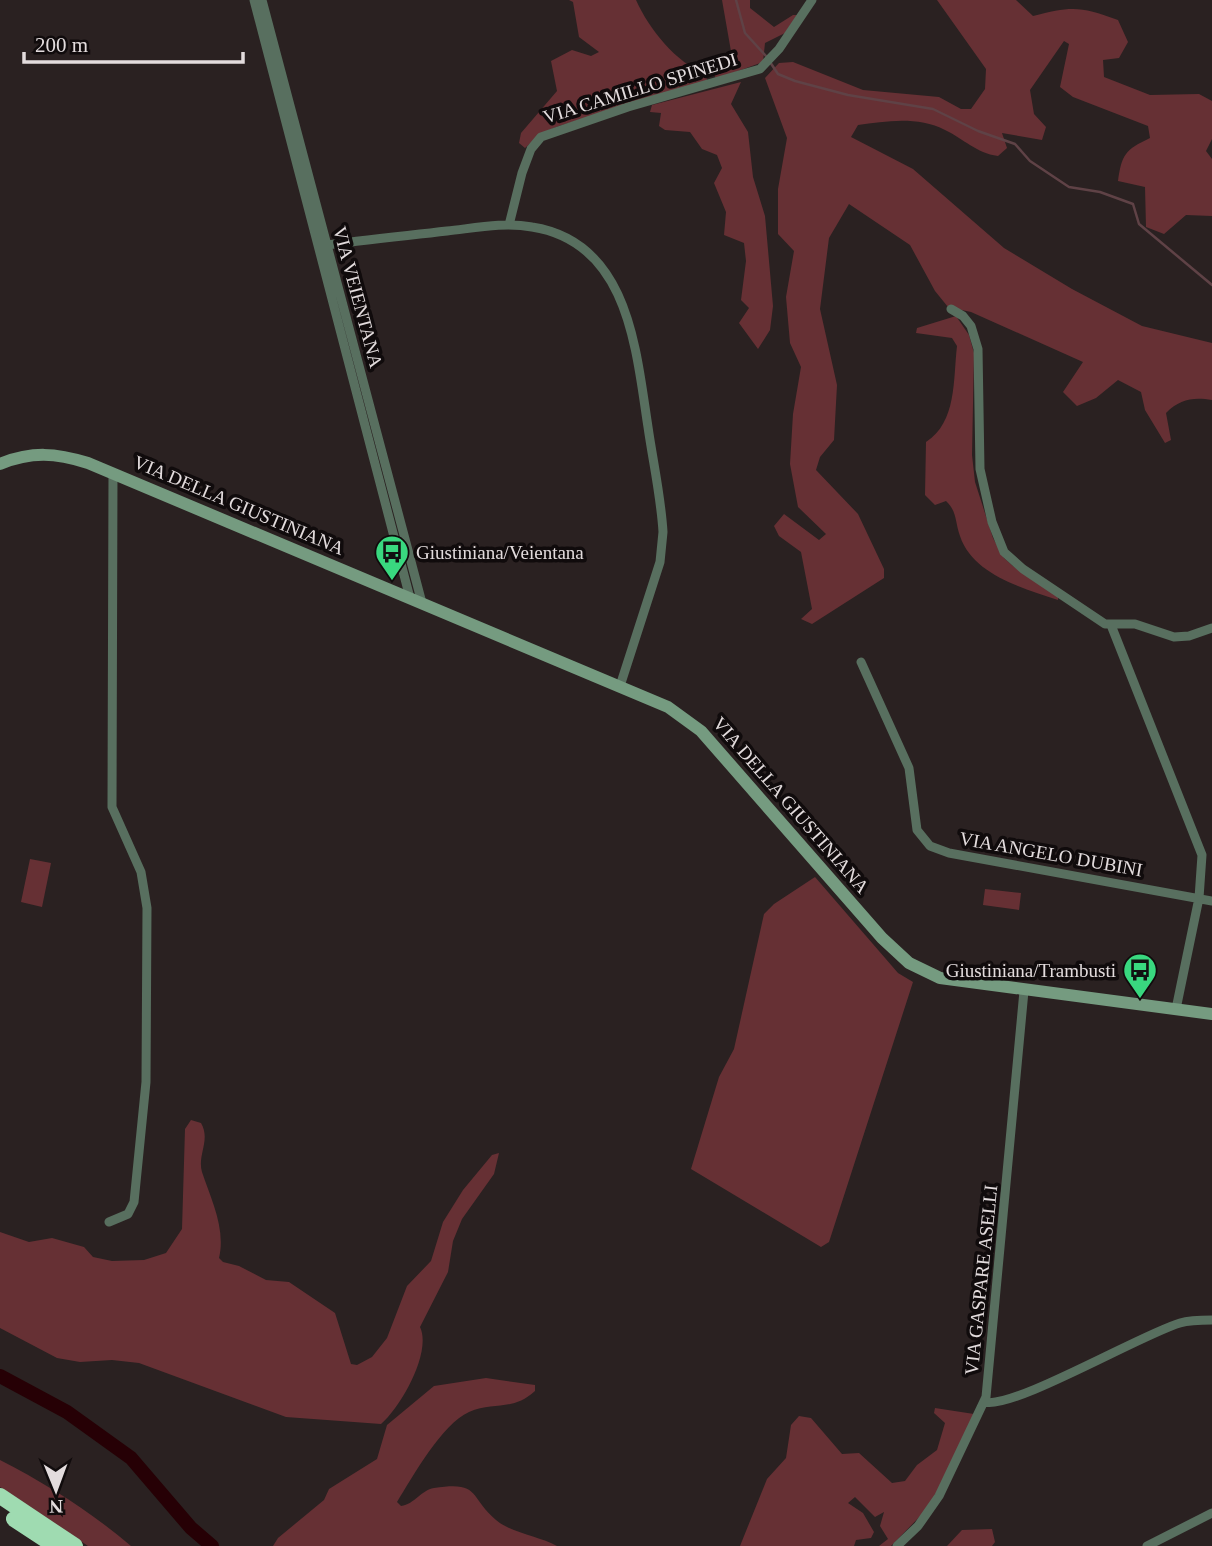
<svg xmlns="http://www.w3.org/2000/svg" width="1212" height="1546" font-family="Georgia,serif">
<rect width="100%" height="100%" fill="#2a2121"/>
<path fill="#663034" d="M569,0h67c13,29 40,63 70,74l1,7 -148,45 -17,7 -17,15 -6,-5 2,-10 36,-42 -6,-30 21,-11 19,6 8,-4 -20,-15 -6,-35z
M722,0h28v8l24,19 19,-12h4l-12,18 -20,10 -2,19 -47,17 -2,-5 14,-5 4,-12z
M937,0h79l17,16c38,-10 48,-10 85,4l10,22 -9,16 -16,2 1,17 46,18 49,-1 13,7v38l-6,12 6,8v57l-26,-1 -22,19 -18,-7 -1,-40 -27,-6c4,-27 7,-31 32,-43l-2,-12 -75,-29 -13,-10 9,-43 -5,-3 -34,49 4,24 12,13 -4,13 -40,-7 5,15 -9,8c-22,-3 -34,-17 -53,-26 -27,-14 -59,-9 -87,-5l-7,12 62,32 91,79 68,41 70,37 70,17v57c-19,-3 -32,-1 -46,13l5,27 -6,3 -20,-33 -4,-18 -23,-12 -22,18 -19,8 -14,-14 20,-30 -112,-50 -23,-5 -13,-16 -25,-46 -61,-41 -20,34 -9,71 17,76 -3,55 -14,17 -4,13 42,44 26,55v9l-72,46 -11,-5 11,-10 -11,-57 -22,-16 -5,-10 10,-12 35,26 7,-6 -28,-27 -8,-43 3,-50 8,-47 -11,-24 -4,-46 8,-46 -16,-17v-45l9,-51 -22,-60 14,-15 14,-1 70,28 76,7 22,12h10l14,-20 1,-20z
M741,82l-10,22 17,28 5,45 12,39 8,90 -3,24 -12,19 -19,-26 10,-15 -8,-8 5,-39 -2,-18 -20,-8 2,-23 -12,-29 8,-15 -5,-13 -15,-6 -12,-17 -25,-2 -6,-4 2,-13 -11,-1 2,-7z
M956,316l13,19 5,18 -2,102 3,27 18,56 11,20 9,8 45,29v5c-35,-12 -85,-25 -98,-64 -5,-14 -3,-25 -14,-35l-11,4 -10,-10 1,-53c31,-20 27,-62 31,-96l-5,-8 -36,-5 1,-5z
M30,859l21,4 -9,44 -21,-5z
M815,877l83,96 15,9 -84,260 -8,5 -130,-78 28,-92 15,-28 30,-135 10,-10z
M985,889l36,4 -2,17 -36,-5z
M191,1120l10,3c10,17 -4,32 1,49 9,27 24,57 17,86l4,4 16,4 27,14 23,2 46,31 16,51 6,1 15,-8 15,-19 20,-52 24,-25 12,-39 20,-32 29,-35 7,-2 -5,21 -32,45 -9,22 -5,31 -28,55c12,25 -19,80 -39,97l-95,-7 -147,-54 -27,-3 -32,2 -23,-4 -57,-30v-96l29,10 23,-4 32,9 9,10 19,4 32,-1 22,-7 16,-24 3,-100z
M486,1378l49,7v6c-23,21 -41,10 -66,21 -27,12 -56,64 -72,90l4,4c14,-2 20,-16 33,-18 47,-7 34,8 62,32 15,13 43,16 61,26h-284l5,-8 46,-38 5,-11 48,-30 10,-34 47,-39z
M935,1408l39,6v5l-45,88 -38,39h-12l9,-7 -8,-13 4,-14 -9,5 -20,-20 -7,6 15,10 11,19 -3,6 -15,2 -2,6h-114l27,-67 19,-21 5,-33 8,-9 12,2 31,36 17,-1 33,30 13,-2 12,-16 20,-15 8,-27 -11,-10z
M0,1460c47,24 91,52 131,86h-43l-88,-59z
M992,1529l3,13 -3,4h-45l15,-16z"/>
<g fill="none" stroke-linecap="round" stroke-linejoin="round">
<path stroke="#5f4246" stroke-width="2.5" d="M736,0l9,33 21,23
M770,62l8,12 17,7 53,14 85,14 45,22 37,13 15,17 39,26 31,5 33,12 6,20 73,61"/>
<path stroke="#260005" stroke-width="14" d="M0,1376l67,36 64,46 60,70 21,18"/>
<path stroke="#586f5f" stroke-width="9" d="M254,0l156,598
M262,0l160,603
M509,225l13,-52 9,-24 10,-12 87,-30 132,-38 19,-20 33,-49
M320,246c42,-6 84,-10 127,-15 28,-3 57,-9 85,-4 97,15 104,123 116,200 5,35 13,70 15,105l-3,30 -40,124
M951,309l12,7 8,10 7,23 2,120 12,53 12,30 19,17 82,55h30l39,13 15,-1 23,-8
M1111,625l91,230 -3,43 -23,111
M861,662l48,106 8,62 13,16 19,7 263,48
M109,1222l19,-8 6,-12 12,-120 1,-174 -6,-36 -29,-65 1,-334
M985,1402c27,8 157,-68 195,-79 10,-3 21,-3 32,-3
M897,1546l21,-20 21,-30 47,-99 38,-406
M1147,1546l65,-33"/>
<path stroke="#759b80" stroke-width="12" d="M0,464c32,-13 56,-11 88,-1l580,244 33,24 181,207 27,25 31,15 272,36"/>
<path stroke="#9fdbb1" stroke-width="16" d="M0,1496l75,50
M14,1519l41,27"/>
</g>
<defs>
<g id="bus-pin" transform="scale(1.75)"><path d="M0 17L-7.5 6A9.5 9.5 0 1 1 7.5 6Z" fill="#39d87f" stroke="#100b0c"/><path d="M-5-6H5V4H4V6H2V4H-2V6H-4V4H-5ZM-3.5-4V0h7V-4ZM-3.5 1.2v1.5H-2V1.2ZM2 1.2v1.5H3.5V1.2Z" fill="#111"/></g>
</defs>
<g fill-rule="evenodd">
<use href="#bus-pin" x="392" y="552"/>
<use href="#bus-pin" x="1140" y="970"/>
</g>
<g text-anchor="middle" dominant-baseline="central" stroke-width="7" stroke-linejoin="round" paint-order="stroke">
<g font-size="19" fill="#e3dcdd" stroke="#100b0c">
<text transform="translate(640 88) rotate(-17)">VIA CAMILLO SPINEDI</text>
<text transform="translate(358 297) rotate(75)">VIA VEIENTANA</text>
<text transform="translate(239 505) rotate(23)">VIA DELLA GIUSTINIANA</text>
<text transform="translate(791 805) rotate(49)">VIA DELLA GIUSTINIANA</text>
<text transform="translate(1051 854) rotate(10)">VIA ANGELO DUBINI</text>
<text transform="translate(981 1280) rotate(-84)">VIA GASPARE ASELLI</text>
</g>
<g font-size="19" fill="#e3dcdd" stroke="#100b0c" text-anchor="start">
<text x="416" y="552">Giustiniana/Veientana</text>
<text x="1116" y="970" text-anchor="end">Giustiniana/Trambusti</text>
</g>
</g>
<g transform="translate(56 1490) rotate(179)" stroke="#100b0c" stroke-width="5" paint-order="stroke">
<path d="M0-5L12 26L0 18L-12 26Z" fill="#e3dcdd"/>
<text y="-10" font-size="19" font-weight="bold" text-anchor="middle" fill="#e3dcdd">N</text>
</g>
<path d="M24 52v10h219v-10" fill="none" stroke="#e3dcdd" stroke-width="3.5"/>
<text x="35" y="52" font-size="21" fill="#e3dcdd" stroke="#100b0c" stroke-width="5" paint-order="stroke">200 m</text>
</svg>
